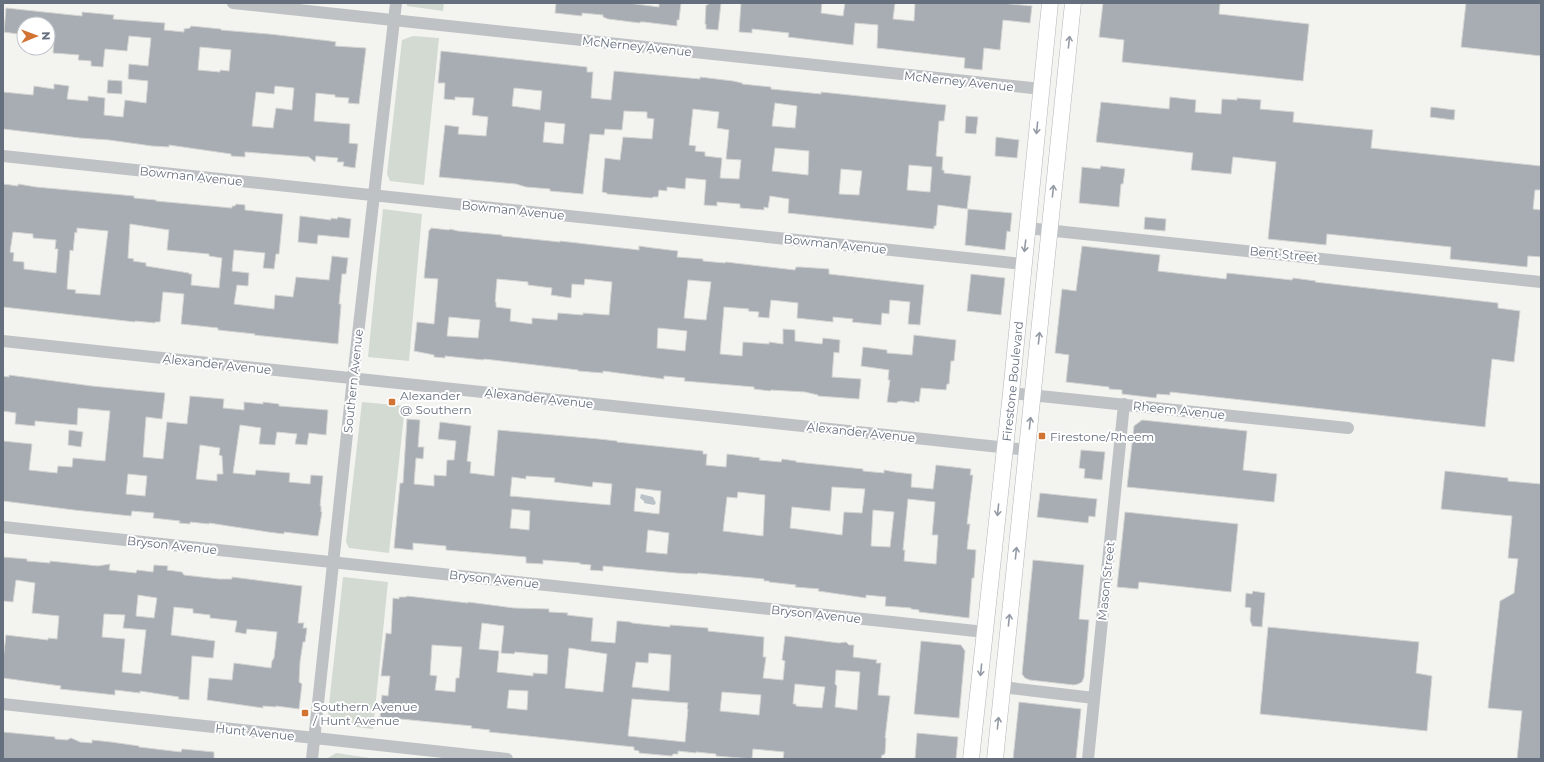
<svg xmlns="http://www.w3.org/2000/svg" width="1544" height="762" font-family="Montserrat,sans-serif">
<rect width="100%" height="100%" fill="#f3f4f0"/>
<path fill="#d3dad2" d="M407,3h37l-1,8 -36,-5z
M413,36l26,2 -15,147 -34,-4 -3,-7 15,-134z
M383,209l39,5 -13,147 -41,-4z
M362,402l43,4 -16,147 -40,-5 -3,-6z
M343,577l45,5 -15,147 -34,-4 -11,-11z
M336,753l34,5v1h-44z"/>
<path fill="#bac1c7" d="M641,494l12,3 3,6 -2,2 -10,-2v-2l-4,-3z"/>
<path fill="#a8adb3" stroke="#d4d5d3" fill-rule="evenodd" d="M556,3h72l31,4v-4h22l-2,17h-2v6l-33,-4h-4v1l-32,-4 -5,-2v-2l-21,-2v3l-27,-3z
M708,3h13l-3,27 -12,-1v-5h-1l1,-19h2z
M741,3h81l-1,10 22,3 2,-13h50l-2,16 21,2 1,-18h86l31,3 -2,17 -27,-3 -3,30 -16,-2 -2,22 -18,-2 1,-10 -88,-10 1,-23 -23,-2 -2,22 -65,-8 1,-4 -37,-4v4l-13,-1z
M1103,3h117l-1,11 90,10 -6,57 -181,-19 2,-22 -25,-3z
M1466,3h75v53l-80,-9z
M6,8l76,8v-4l32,3 -1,4 52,4 -1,7 20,2v-3l6,-1 1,-2 30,3v1l48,4 61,7 6,1 -1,4 31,2 -7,56 -11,-1 1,-5 -14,-1v-2l-19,-2 -2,28 36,3 -1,19 9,1 -3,24 -12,-2 1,-4h-7l1,-4 -22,-2 -1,6 -6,-5 -64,-5v5l-14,-1v-2l-62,-9v2l-17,-1 -43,-6 -29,-2 -77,-9v-37l30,3 1,-9 20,3v-5l15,2 -2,13 21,2v-5l17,2 -1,17 19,2 2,-17 21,3 2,-22 -20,-2 1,-15 19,2 3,-28 -22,-2 -2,15 -22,-2 -2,18 -12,-1v-5l-13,-1 1,-5 -26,-2 1,-14 -6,-1v-14h-24v11l-20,-3zM200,47l31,3 -2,21 -9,-1v2l-22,-2zM275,86l19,2 -2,22 -16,-2 -3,20 -21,-2 4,-34 18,2z
M441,51l146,16v5h6l-2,26 20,2 3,-29 86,8v-2l33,4 9,2v1l29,3v2l50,5v-2l125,13 -2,16h-5l-3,35 7,1 -1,13h2v3l27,3 -4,33 -29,-4 -2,21h-2v3l-146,-16 1,-14 -19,-3 -2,12 -4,-1v3l-24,-2v-4l-23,-2v4l-13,-1 2,-25 -20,-2 -1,11 -18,-2v4l-8,-1 -1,7h-5l-1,1 -45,-4v-1l-5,-1 3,-34 15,2 3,-23 29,2 2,-20 -7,-1v-6l-23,-1 -2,19 -17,-1 -1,6 -14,-1 -7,60 -33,-3v-2l-24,-2 -10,-3 -77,-7 6,-52 14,2 -1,7 28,2 2,-19 -16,-2 2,-17 -19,-1v3l-11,-1 1,-16h-7zM514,88l28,3 -2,19 -28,-4zM775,103l22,3 -2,22 -23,-2zM693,109l26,3 -2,16 12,2 -3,29 15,1 -2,19 -19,-1 2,-20 -17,-2v-4l-10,-1 1,-5 -7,-1zM545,122l20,2 -2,20 -20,-2zM775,148l34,3 -1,24 -36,-4zM909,165l23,2 -2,25 -23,-2zM841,169l21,2 -3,24 -20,-1z
M108,80l14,1v13l-15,-1z
M1170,97l26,3 -1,12 26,2 1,-15 15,1v-2l24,2 -1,9 34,3 -1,10 80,8 -2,18 170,18v24h-6l-2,19 8,1v47l-13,-1 -1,11 -77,-8 1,-12 -124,-13 -1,11 -58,-6 8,-77 -43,-5 -2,17 -40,-4 2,-17 -97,-11 5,-40 68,7z
M1431,107l24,3 -1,10 -24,-3z
M966,116l12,1 -2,17 -11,-1z
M996,137l23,3 -2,18 -22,-2z
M1101,166l24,3 -2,15h-2l-2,23 -40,-4 3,-36 18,2z
M3,184l15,2v-2l18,3 98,9v2l22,2v1l76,7v-2h3l1,-2 9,1v5l37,4h1l-4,40h-3l-2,15 -11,-1 2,-15 -31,-3 -2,21 17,2 -1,13 -11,-1 -3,19 40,5 1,-14 18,2 3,-20 33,3 3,-24 16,2 -2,16h-4l-3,30h2l-3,40 -84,-9 1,-1 -37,-4v-2l-37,-4 3,-30 -21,-2 -3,30h-5v1l-20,-2v1l-132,-15zM130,224l39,6 -2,20 42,4v2l13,2 -3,30 -28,-3 1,-11h-3v-1l-43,-7v-3l-13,-2 1,-2 -6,-1zM77,228l31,3 -8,64 -25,-2 1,-3 -9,-1 3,-39 3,1 2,-19 2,1zM13,232l20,2v4l23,2 -1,9h3l-2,24 -32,-4v-7l-11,-1 1,-8 -4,-1z
M968,209l44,4 -2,19 -3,-1 -2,19 -40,-5z
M300,216l31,4v-2l6,1 1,-2 13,2 -2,19 -31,-3 -1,9 -19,-2z
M1145,217l21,2 -1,12 -21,-2z
M431,228l18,2 1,-1 8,2 44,4v1l58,6v-1l79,9v-4l14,2 25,3 -1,6 26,2v2l22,2 1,-1 69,8 1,-3h4l29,2v5l95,11 -4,40 -12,-1 2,-22 -20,-2 -1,14 -7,-1 -1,12 -29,-3 1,-3 -20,-2v5l-36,-4 1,-15 -27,-3 -2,18 -11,-1 1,-5 -11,-1 1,-2 -25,-2 -4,47 22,2 1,-14 26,2v-2l14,2v-15l12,1v11l27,3 1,-6 17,2 -1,13 -5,-1 -2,25 29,2 -2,20 -41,-3v-1l-13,-3 -34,-2 -1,1 -16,-2v-2l-70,-6 1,-3 -21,-2v3l-61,-8v2l-25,-2v-1l-94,-11v1l-39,-4v2l-11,-1v-2l-20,-4 3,-29 17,2 4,-45 -14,-1 5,-48h1zM497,279l31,3v3l24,3 -1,7 20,3 1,-14 12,1 1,-6 27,3 -3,33 -26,-2v2l-25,-2 -1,7 -25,-2v6l-22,-3 1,-12 -15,-2v-5h-1zM688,280l23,2 -5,38 -22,-2zM449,317l31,3 -2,18 -31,-2zM658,328l29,3 -2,20 -28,-3z
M1082,246l78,9 -2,16 68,8 1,-6 65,7 1,-2 23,3 -1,1 183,21v5l22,3 -6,51 -22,-3 -7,68 -315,-35v3l-13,-1 -1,4 -34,-4v-4l-13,-1v-2l-43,-5 3,-27 -14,-2 7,-64 14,2z
M971,274l34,4 -4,37 -34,-4z
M914,335l42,5 -2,21h-3l-2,23h-2l-1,6 -25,-2 -2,14 -4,-1v2l-14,-2 -4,1v1l-10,-1 3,-22h-2l1,-10 -28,-4 2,-19 24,3v3l25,2z
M9,375l83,11 73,7 -3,26 -16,-2 -3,40 20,2 4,-37 20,2 3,-28 34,3 -1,9 21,2v-8l19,2v-2l16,2v2l49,4 -2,25 -17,-2 -2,12 -12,-1 2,-10 -20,-2 -2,13 -16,-1 2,-16 -21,-3 -7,48 22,2 1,-5 34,3 -1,9 21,2 1,-9 12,1 -3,30h1v6h1l-4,24 -34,-4v2l-16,-2 -59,-9v1l-19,-2v2l-11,-1 1,-2 -27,-3 1,-5 -22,-2 -1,5 -57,-6 -71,-9v-60l29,3 -3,26 28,3 1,-7 14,1 1,-9 32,3 5,-50 -32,-3 -1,17 -42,-4v5l-20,-2 1,-11 -13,-2v-35l6,1zM200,445l20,3 -1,7 3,1 1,18h-6v7l-21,-2zM128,474l19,2 -2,20 -19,-2z
M407,419l13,1 -2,27h6l-1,12 -7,-1 -2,26 20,2v-11l12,1 1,-16h7l2,-19 -18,-2 2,-17 31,4 -4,35 4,1 -1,11 24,3 4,-46 101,9 18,2v1l86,9v3h4l-1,11 20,2 1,-13 33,4 -1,2 22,2 1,-3 14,2v1l67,7v2l21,2v-3l11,2 17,2 -1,13 22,2 3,-24 35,4 -1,6h3l-6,49h3l-3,25 9,1 -2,28h-2l-3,40 -50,-6v-2l-8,-1v-1l-26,-2 1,-9 -20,-2v3l-48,-7 1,-2 -24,-2 1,-2 -27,-3v-1h-5v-2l-66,-6 -1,1 -20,-1 -74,-7v5l-13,-1 1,-5 -11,-1v-1l-37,-3v4l-17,-1v-6l-80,-7v-4l-33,-3v7l-19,-2 6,-65h3zM526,476l29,2 -1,4 38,5 1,-5 19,2 -2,21 -100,-9 2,-19 14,2zM832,487l33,2 -3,24 -18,-1 -2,23 -52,-7 2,-21 38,4zM636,488l25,3 -2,23 -25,-3zM738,492l27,3 -2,41 -40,-5 4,-34 10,1zM908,499l27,3 -3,33h6l-2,29 -32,-3 1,-11h-2zM512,509l18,2 -1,19 -19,-2zM873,510l21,2 -4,35 -19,-1zM648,530l21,3 -2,21 -21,-2z
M1142,420l105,11 -4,39 34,4 -3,28 -147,-15 7,-61z
M69,430l14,2 -2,15 -13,-2z
M1081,450l24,2 -3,28 -18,-2 1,-9 -6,-1z
M1445,471l63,7v3l33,3v275h-24l5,-48 -34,-3 12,-107 14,-8 4,-34 -10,-1 4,-42 -71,-7z
M1040,493l57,6 -2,18 -6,-1 -1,7 -51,-6z
M1125,512l113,12 -7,68 -92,-10 -1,7 -21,-2z
M3,557l24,2v2l23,2v-2l48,5 12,-2 -1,6 27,3 1,-3 16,2 1,-7 14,1 -1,4 15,2 2,3 35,4h13v-2l70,9 -4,37h6l-1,5h4l-2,14h-2l-3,20 -1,20 3,2 -3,25 -23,-3v1l-13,-1v2l-56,-8 2,-22 23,2 2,-17 37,5 1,-7 2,-3 3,-26 -30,-3 -1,5 -11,-2 2,-11 -27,-3v-3l-17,-2v-4l-19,-2 -3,28 44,6 -2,17 -21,-2 -3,44 -11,-1 1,-2 -39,-6v2l-25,-3v5l-55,-6 1,-3 -58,-8v-18l3,-25 42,5v-2l9,1 2,-23 -27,-3 3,-30 -19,-3 -3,22 -10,-1zM138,595l19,3 -3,20 -18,-2zM104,614l21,1 -2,13 23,2 -5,44 -19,-2 3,-33 -23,-2z
M1033,560l51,5 -5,54 10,1 -5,57 -2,5 -4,2 -4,1 -44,-5 -5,-2 -3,-4z
M1253,591l12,2 -3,34 -10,-1 -2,-6 1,-12 -6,-1 1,-14 6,1z
M407,596l61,7v-1l46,6 35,1v3l19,1 -1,2 26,3 -2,23 24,2 2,-22h3l10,1 2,1 38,4v-2l38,3v3l56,6 -1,20h3l-3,21 20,2 2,-19 -3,-1 3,-24 54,7 7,-1 3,3h5l-1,12 24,3 -1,3h5l-3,32 12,1 -5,42h1l-1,15 -1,2h-2l-1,4h-98l1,-7 -31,-3 -1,10 -36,-3v-2l-20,-2v1l-18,-2v3h-5l-1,2 -33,-3v-2l-5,-1v-3l-145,-15 1,-2 -19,-2 1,-2 -92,-9 2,-22 6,1 2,-20h-9l5,-43 5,1 2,-36 6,1v-2h7zM482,623l22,3 -3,27 13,1 1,-2 33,3 -1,19 -14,-1v3l-36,-4 2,-21 -20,-2zM432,645l30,2 -3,31h-3l-1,14 -20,-2 2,-14 -7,-1zM569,648l38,6 -4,38 -38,-4zM649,653l22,2 -2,36 -37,-4 4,-25 12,1zM836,670l24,2 -3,38 -22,-3 2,-21 -2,-2zM795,684l30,3 -3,21 -26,-2v-2h-3zM509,690l19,1 -1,19 -20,-2zM722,692l39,3 -2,20 -39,-4zM632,699l56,4 -1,6h1l-3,33 -57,-6z
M1268,627l151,15 -3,31 16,3 -5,55 -167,-17z
M921,641l40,4 4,6 -6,67 -45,-4z
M1019,702l62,7 -5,50h-63z
M3,732l52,5v2l12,1 4,-2 9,4 12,1v-3l19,2 28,4v1l42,5 1,-3 32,3v7h-211z
M917,733l41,4 -2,22h-41z"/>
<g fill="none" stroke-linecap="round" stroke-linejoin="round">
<g stroke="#b3b5b9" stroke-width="17">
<g id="major">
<path id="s1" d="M971,759l40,-366 39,-390"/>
<path d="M995,759l78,-756"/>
</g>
</g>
<path stroke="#bfc2c5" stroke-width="12" d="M233,3l808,86
M3,156l1020,108
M1027,228l514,54
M3,341l1024,109
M1011,393l337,35
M3,527l982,105
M1002,687l92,11
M3,704l504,55
M312,759l41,-381 43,-375
M1088,759l36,-355"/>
<use href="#major" stroke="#fff" stroke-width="16"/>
</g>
<defs><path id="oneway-shaft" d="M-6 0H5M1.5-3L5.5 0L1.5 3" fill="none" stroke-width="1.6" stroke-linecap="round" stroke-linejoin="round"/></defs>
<g stroke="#939aa5">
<use href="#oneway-shaft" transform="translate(1069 42) rotate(-84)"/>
<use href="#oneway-shaft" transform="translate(1037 128) rotate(96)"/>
<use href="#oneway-shaft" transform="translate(1053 191) rotate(-84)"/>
<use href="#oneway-shaft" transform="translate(1025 246) rotate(97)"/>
<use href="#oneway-shaft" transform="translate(1039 338) rotate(-84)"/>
<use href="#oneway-shaft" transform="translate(1030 423) rotate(-84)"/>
<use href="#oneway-shaft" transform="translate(998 510) rotate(96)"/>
<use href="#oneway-shaft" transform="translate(1016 553) rotate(-84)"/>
<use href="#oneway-shaft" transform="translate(1009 620) rotate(-84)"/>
<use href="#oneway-shaft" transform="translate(981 670) rotate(96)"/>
<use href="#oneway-shaft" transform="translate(998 723) rotate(-84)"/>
</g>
<g fill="#d17332" stroke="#fff" stroke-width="1.5">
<rect x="388" y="398" width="8" height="8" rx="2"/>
<rect x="1038" y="432" width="8" height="8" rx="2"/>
<rect x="301" y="709" width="8" height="8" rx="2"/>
</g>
<g text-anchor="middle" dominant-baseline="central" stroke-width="4" stroke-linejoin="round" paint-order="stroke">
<g font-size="12" fill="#656f7e" stroke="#fff">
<text transform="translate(637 46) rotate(6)">McNerney Avenue</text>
<text transform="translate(959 81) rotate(6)">McNerney Avenue</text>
<text transform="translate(191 176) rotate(6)">Bowman Avenue</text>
<text transform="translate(513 210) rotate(6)">Bowman Avenue</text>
<text transform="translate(835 244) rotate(6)">Bowman Avenue</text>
<text transform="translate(1284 254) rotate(6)">Bent Street</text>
<text transform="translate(217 364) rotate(6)">Alexander Avenue</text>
<text transform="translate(353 381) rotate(-84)">Southern Avenue</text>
<text stroke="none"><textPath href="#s1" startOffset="380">Firestone Boulevard</textPath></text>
<text transform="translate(539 398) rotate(6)">Alexander Avenue</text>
<text transform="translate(1179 410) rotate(6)">Rheem Avenue</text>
<text transform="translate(861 432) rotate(6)">Alexander Avenue</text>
<text transform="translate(172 545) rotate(6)">Bryson Avenue</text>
<text transform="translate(494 579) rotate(6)">Bryson Avenue</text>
<text transform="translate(1106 581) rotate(-84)">Mason Street</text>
<text transform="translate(816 614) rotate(6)">Bryson Avenue</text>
<text transform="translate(255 732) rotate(6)">Hunt Avenue</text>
</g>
<g font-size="12" fill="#656f7e" stroke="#fff" text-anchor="start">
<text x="400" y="395">Alexander<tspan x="400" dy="14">@ Southern</tspan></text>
<text x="1050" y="436">Firestone/Rheem</text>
<text x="313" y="706">Southern Avenue<tspan x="313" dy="14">/ Hunt Avenue</tspan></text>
</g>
</g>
<rect width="1544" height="762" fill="none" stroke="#656f7e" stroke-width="8"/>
<g transform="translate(36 36) rotate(89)"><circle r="19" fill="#ffffff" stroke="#c1c5cb"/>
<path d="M0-3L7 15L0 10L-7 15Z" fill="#d17332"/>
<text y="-6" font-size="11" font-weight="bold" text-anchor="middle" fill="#656f7e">N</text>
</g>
</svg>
